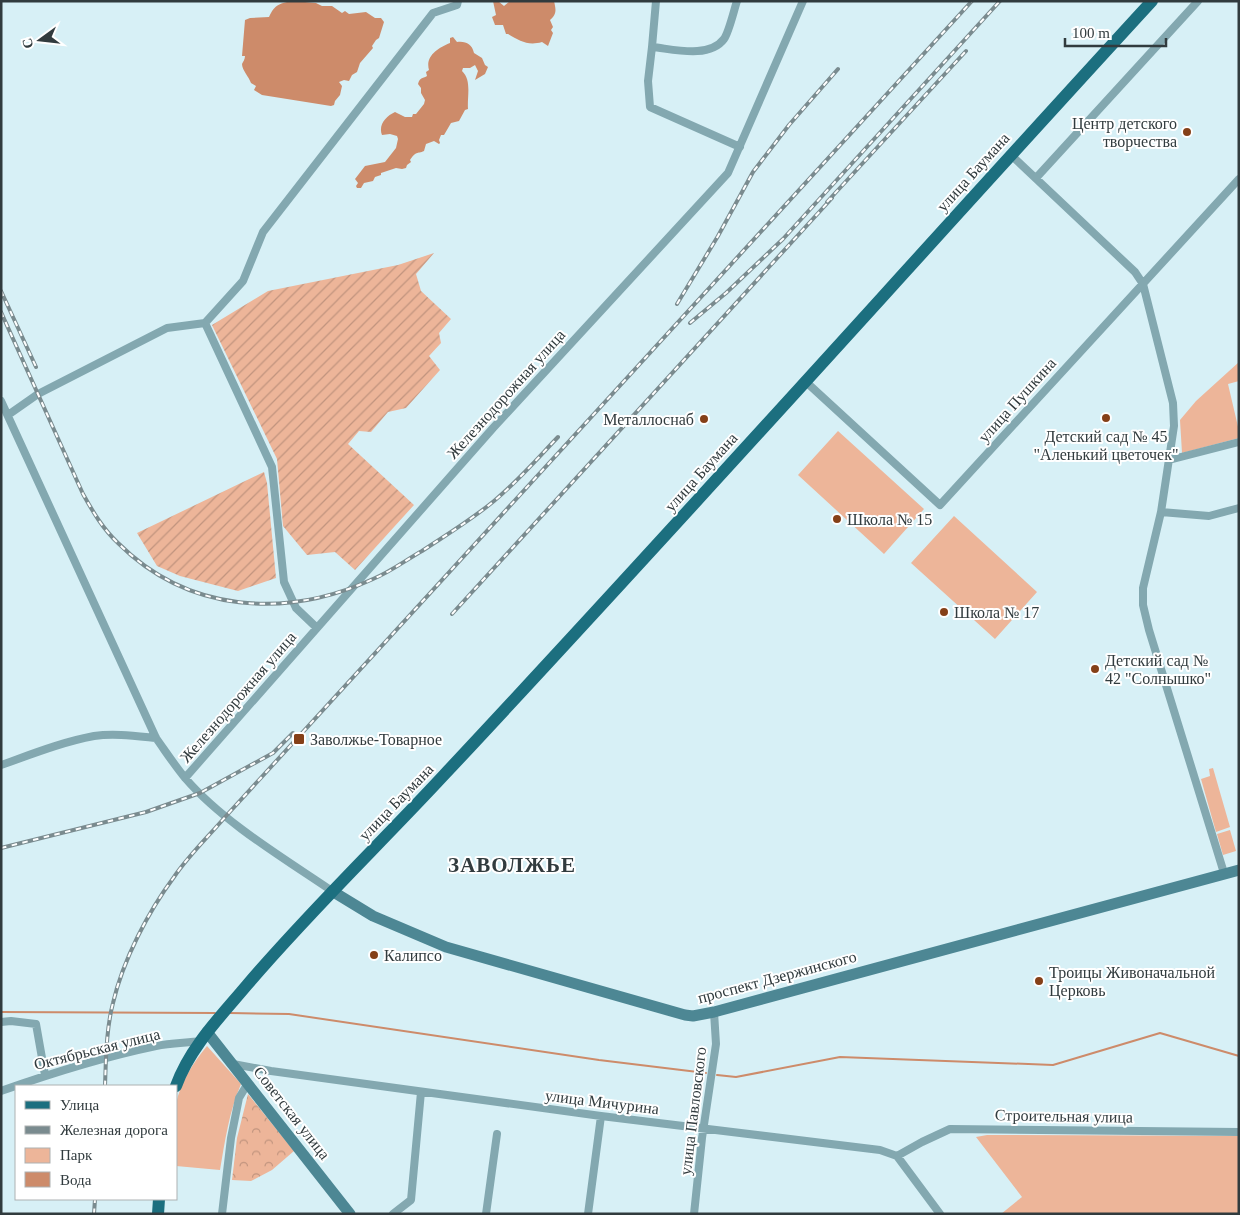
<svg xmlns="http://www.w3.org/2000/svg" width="1240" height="1215" font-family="'Times New Roman',serif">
<defs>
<pattern id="forest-crowns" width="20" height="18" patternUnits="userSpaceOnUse" patternTransform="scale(1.25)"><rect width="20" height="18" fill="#edb599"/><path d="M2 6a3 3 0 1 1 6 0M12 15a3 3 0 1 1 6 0" fill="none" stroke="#c1947e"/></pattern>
<pattern id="garden-furrows" width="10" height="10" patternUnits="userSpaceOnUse" patternTransform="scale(1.25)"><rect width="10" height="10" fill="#edb599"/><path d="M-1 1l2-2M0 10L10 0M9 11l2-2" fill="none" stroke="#c1947e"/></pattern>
</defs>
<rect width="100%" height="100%" fill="#d7f0f6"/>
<path fill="#edb599" d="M1239,362v19l-11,3 11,47v7l-57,15 -2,-33 16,-19z
M838,431l86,78 -40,45 -86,-79z
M954,516l83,76 -42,47 -84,-76z
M1213,768l17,59 -14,5 -15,-53 9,-3 -1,-7z
M1230,830l6,21 -13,4 -6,-21z
M207,1046l34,38c-12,28 -16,57 -21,86l-44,-4c0,-19 -2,-44 0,-62 4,-21 17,-41 31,-58z
M987,1135l252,1v78h-238l21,-17 -46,-60z"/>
<path fill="url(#forest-crowns)" d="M248,1094l46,57 -22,19 -21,11 -19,-1 5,-42z"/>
<path fill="url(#garden-furrows)" d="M434,253l-18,21 5,17 30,28 -12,14 2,10 -12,13 11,14 -34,38 -18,4 -17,20 -12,-1 -11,13 66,61 -59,65 -20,-18 -28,3 -24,-29 -6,-67 -65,-134 56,-34 130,-26z
M264,472l3,11 9,95 -38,13 -58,-15 -23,-10 -20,-33z"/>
<path fill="#cd8b6a" d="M294,1l22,2 6,3h10l10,7 3,-2 4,3 17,-2 9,6h6l3,4 -5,16 -3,2 -4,6 1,2 -13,15 -3,9 -5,3 -3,6 -5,-1 -5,2 3,4 -2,9 -5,6 -1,4 -3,1 -69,-11 -8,-5 2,-4 -5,-3c-2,-6 -9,-13 -9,-19 1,-2 3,-5 3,-8h-3l3,-36 5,-2 19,-1c6,-13 11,-14 25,-16z
M493,1h5l6,5 6,-5h44c2,9 3,13 -4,19l3,7 -2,3 2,3 -5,13 -6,-4c-14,4 -22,-1 -34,-8h-2l-3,-9h-8l-3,-8 4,-2z
M453,37l4,5c9,-1 15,2 17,11l8,5 3,7 3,2 -3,7 -10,6 3,-9 -3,-6 -5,3h-7l-1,3c10,9 5,26 6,38l-3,1 -6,11 -8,2 -7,12h-3l-2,5 1,3 -1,1 -5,-3 -8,3 -2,7c-7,3 -8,0 -14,9l1,2 -4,3 -1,3 -4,1 -6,-1 -15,5v2l-6,2 -2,4 -9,2 -3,5h-4l-1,-2 2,-3 -3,-4 10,-13 20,-4 11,-14 2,-9 -1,-3 -7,-2 -8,1c-4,-10 4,-19 13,-23l10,5h7l1,-3h3l8,-10 1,-4 -4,-7v-5l-3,-4c2,-7 4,-5 9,-8l-1,-4 3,-2c-4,-14 9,-22 21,-27v-5z"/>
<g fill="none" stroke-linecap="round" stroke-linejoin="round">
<path stroke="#cd8b6a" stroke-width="2" d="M1,1012l214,1
M230,1013l59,1 310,46 107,13
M717,1075l19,2 104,-20 213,8 107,-32 79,23"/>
<path stroke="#83a8b0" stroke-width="8" d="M656,1l-4,46 -4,34 2,26 90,40
M652,47c21,2 57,12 72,-8 5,-7 10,-29 13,-38
M1011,155l124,117 8,12 30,119 1,23 -13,86 -18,76v17l6,25 75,243
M1036,178l162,-177
M805,381l135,124 299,-326
M1,401l155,337c10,14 19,28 30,41 37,43 99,80 146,112
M8,415l30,-21 129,-66 38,-5
M1169,460l70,-18
M1161,512l48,4 30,-8
M317,628l-21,-20 -12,-26 -12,-115 -67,-144 38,-42 20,-49 170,-219 24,-8 1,-4
M1,765c31,-11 61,-23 93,-29 20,-3 42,0 62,2
M185,778l308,-350 235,-255 75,-172
M1,1022l10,-1 25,3 9,51
M233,1064l38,7 330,45 279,34 17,6 43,58
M1,1091c51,-18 102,-34 155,-45 15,-3 30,-3 45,-5
M897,1156l25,-14 28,-13 289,3
M222,1214l9,-76 8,-40 9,-15
M393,1214l18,-14 10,-108
M486,1214l11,-80
M588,1214l13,-98
M694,1214l8,-76 14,-94 -2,-32"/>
<path stroke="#4d8794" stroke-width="11" d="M332,891l41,25 73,31 239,68 8,1 21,-4 525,-142
M207,1032l143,182"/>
<path stroke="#1c6f7f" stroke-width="12" d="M176,1086c14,-39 45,-70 71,-101 62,-73 131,-139 196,-209 239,-255 472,-517 709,-775
M158,1214l1,-15"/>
<g stroke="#7a8b8f" stroke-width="4">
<path id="rail" d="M827,202l139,-151
M1,291l35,76
M677,304l41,-68 35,-64 36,-47 49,-56
M1,312l82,182c10,18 20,35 35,49 70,70 168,76 255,36 17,-7 33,-19 49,-28 24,-16 49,-31 72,-50 23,-19 43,-42 64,-64
M690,323l36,-30 57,-54 217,-238
M452,614l380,-416
M1,848l145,-36 54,-19 73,-40 20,-20
M105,1086c1,-27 1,-56 8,-83 10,-43 35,-91 61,-126 15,-22 35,-41 52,-61l746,-815
M94,1214l1,-15"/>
</g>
<use href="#rail" stroke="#fff" stroke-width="2" stroke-dasharray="5.5" stroke-linecap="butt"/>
</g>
<g fill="#854018" stroke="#fff" stroke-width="2">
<circle cx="1187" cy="132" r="5"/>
<circle cx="1106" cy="418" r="5"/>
<circle cx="704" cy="419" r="5"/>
<circle cx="837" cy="519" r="5"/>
<circle cx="944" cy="612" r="5"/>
<circle cx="1095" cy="669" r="5"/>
<rect x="293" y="733" width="12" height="12" rx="2.5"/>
<circle cx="374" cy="955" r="5"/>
<circle cx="1039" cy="981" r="5"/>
</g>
<g text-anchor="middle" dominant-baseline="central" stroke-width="4" stroke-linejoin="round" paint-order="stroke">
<g font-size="16" fill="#313b3e" stroke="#fff" text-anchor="start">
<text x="1177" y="123" text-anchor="end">Центр детского<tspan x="1177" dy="18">творчества</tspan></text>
<text x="694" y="419" text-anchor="end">Металлоснаб</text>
<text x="1106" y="436" text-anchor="middle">Детский сад № 45<tspan x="1106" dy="18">"Аленький цветочек"</tspan></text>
<text x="847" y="519">Школа № 15</text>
<text x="954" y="612">Школа № 17</text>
<text x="1105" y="660">Детский сад №<tspan x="1105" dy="18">42 "Солнышко"</tspan></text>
<text x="310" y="739">Заволжье-Товарное</text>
<text x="384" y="955">Калипсо</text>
<text x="1049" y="972">Троицы Живоначальной<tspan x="1049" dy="18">Церковь</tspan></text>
</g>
<g font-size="16" fill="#313b3e" stroke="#fff">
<text transform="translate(973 172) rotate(-48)">улица Баумана</text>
<text transform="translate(506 394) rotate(-48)">Железнодорожная улица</text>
<text transform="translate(1017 400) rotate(-48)">улица Пушкина</text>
<text transform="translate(701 472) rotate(-48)">улица Баумана</text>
<text transform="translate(238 697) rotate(-49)">Железнодорожная улица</text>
<text transform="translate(396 802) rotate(-46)">улица Баумана</text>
<text transform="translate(777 977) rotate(-15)">проспект Дзержинского</text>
<text transform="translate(97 1049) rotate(-14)">Октябрьская улица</text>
<text transform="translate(602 1102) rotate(7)">улица Мичурина</text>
<text transform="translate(693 1111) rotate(-83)">улица Павловского</text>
<text transform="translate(292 1113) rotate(52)">Советская улица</text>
<text transform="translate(1064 1116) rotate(1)">Строительная улица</text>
</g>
<g font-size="21" font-weight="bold" letter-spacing="1" fill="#313b3e" stroke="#fff">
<text x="512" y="865">ЗАВОЛЖЬЕ</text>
</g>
</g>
<rect width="1240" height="1215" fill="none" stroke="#313b3e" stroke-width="5"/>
<rect x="15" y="1085" width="162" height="115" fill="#ffffff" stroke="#adb1b2"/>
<rect x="25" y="1101" width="25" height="8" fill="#1c6f7f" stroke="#adb1b2"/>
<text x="60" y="1110" font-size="15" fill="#313b3e">Улица</text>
<rect x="25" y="1126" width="25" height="8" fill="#7a8b8f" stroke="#adb1b2"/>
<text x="60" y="1135" font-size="15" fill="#313b3e">Железная дорога</text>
<rect x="25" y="1148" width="25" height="15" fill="#edb599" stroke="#adb1b2"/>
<text x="60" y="1160" font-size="15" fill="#313b3e">Парк</text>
<rect x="25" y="1172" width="25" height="15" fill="#cd8b6a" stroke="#adb1b2"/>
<text x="60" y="1185" font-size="15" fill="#313b3e">Вода</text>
<g transform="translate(40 40) rotate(255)" stroke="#ffffff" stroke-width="4" paint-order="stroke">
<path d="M0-4L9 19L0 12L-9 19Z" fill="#313b3e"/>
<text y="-8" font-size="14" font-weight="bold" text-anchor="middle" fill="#313b3e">С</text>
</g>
<path d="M1065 38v8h101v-8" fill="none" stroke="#313b3e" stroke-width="2.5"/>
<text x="1072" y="38" font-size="15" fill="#313b3e" stroke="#ffffff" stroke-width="4" paint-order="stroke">100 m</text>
</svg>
